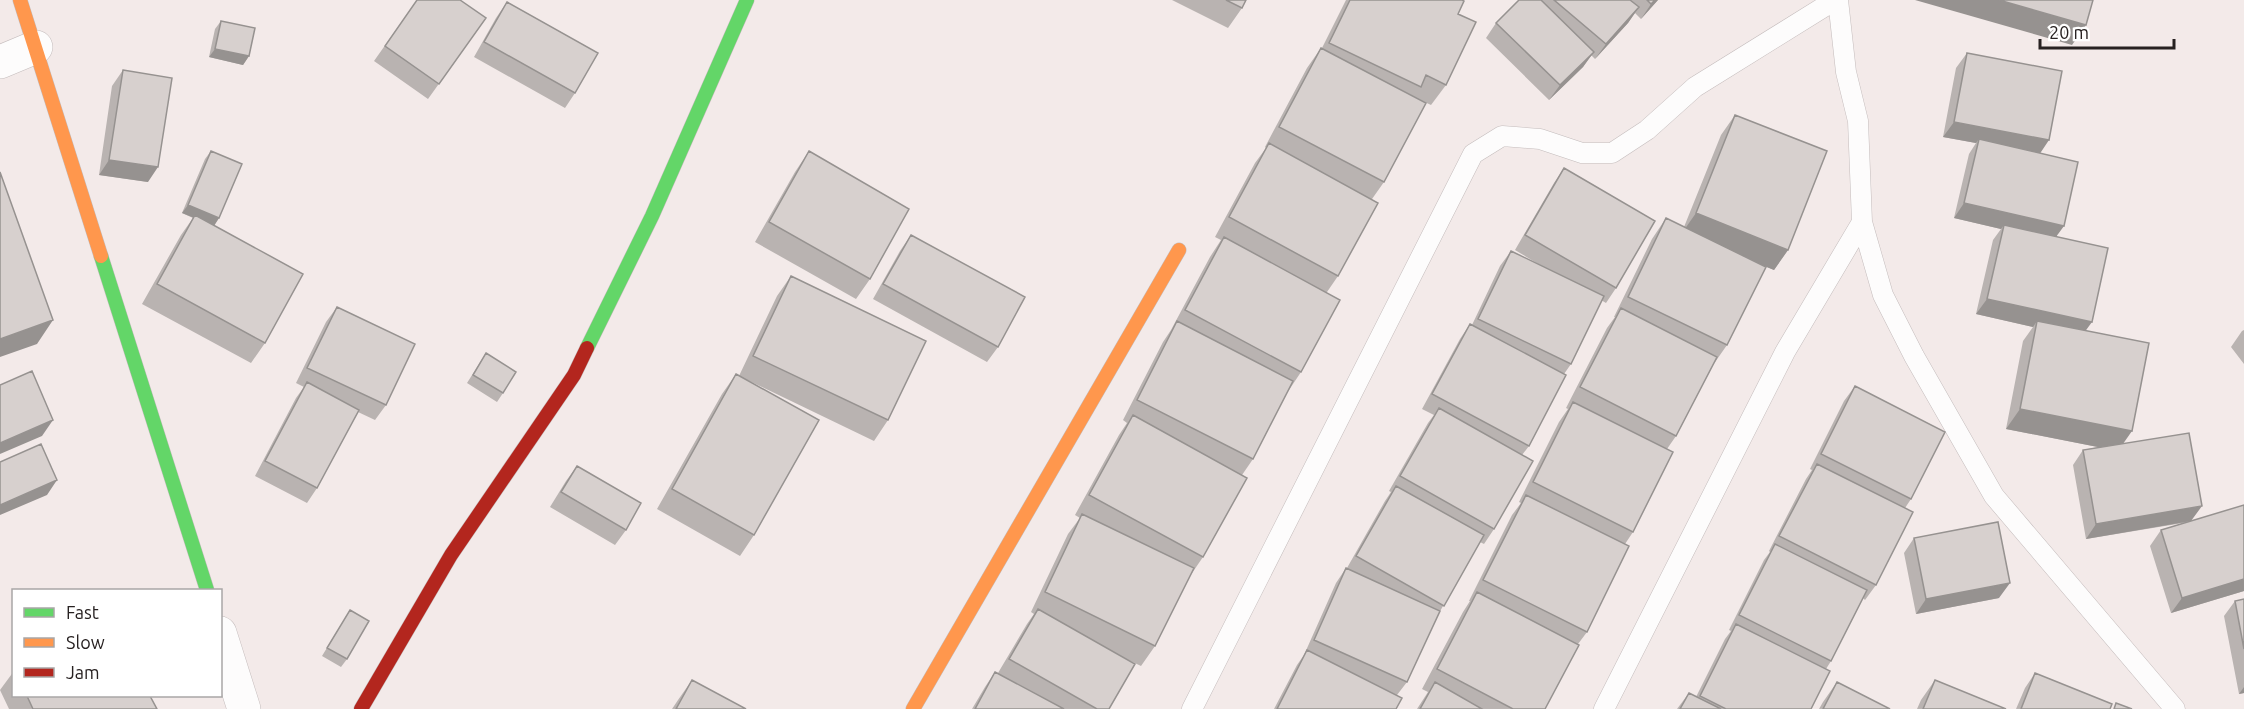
<svg xmlns="http://www.w3.org/2000/svg" width="2244" height="709" font-family="Ubuntu,sans-serif">
<rect width="100%" height="100%" fill="#f3eae9"/>
<g fill="none" stroke-linecap="round" stroke-linejoin="round">
<g stroke="#c4bcbc" stroke-width="21">
<path id="lane" d="M1838,0l8,72 12,49 4,101 21,73 31,61 80,140 181,213
M1192,709l281,-555 29,-18 38,3 42,14h30l35,-23 48,-43 140,-87
M1604,709l181,-357 77,-130"/>
</g>
<g stroke="#c4bcbc" stroke-width="34">
<path id="street" d="M0,62l36,-15
M220,633l24,76"/>
</g>
<g stroke="#c4bcbc" stroke-width="15">
<path id="fast" d="M101,256l106,334
M587,348l65,-132 95,-216"/>
</g>
<g stroke="#c4bcbc" stroke-width="15">
<path id="slow" d="M20,0l81,256
M913,709l266,-459"/>
</g>
<g stroke="#c4bcbc" stroke-width="15">
<path id="jam" d="M361,709l90,-154 123,-180 13,-27"/>
</g>
<use href="#lane" stroke="#fdfcfc" stroke-width="20"/>
<use href="#street" stroke="#fdfcfc" stroke-width="33"/>
<use href="#fast" stroke="#63d668" stroke-width="14"/>
<use href="#slow" stroke="#ff974d" stroke-width="14"/>
<use href="#jam" stroke="#b3261e" stroke-width="14"/>
</g>
<path fill="#b9b3b1" d="M417,0l69,18 -58,81 -54,-38z
M1172,0h74l-4,8 -14,20z
M1346,0h116l-4,14 -12,71 -15,20 -17,-8 -30,85 -12,17 -34,77 -11,16 -26,80 -14,21v-1l-34,67 -11,16 -39,82 -13,19 -35,70 -14,20 -25,-12 -7,55h-137l13,-22 10,-15 3,1 29,-49 7,-10 -3,-2 37,-78 12,-16 -5,-3 44,-80 8,-12 -4,-3 40,-78 8,-12 39,-73 11,-17 -6,-3 40,-74 11,-15 -1,-1 42,-79 14,-20h1z
M1519,0h139l-17,19 -6,-6 -7,10 -33,36 -4,-4 -8,12 -34,33 -63,-62 10,-15z
M507,2l68,91 -10,15 -91,-51 22,-39z
M221,21l28,35 -6,9 -34,-8 6,-28z
M1967,53l73,100 17,83 29,95 37,112 69,78 52,70 -73,22 -21,-67 11,-16 28,-8 -103,17 -13,-74 10,-15 15,-3 -92,-18 17,-88 10,-14 -57,-13 17,-74 8,-11 -47,-11 15,-64 7,-11 -33,-6 13,-69z
M123,70l25,112 -49,-7 13,-89z
M1735,115l53,135 -14,20 -9,-4 -38,79 -14,20 -37,71 -9,13 -34,83 -8,12 -38,88 -9,12 -33,65h-128l11,-17 -6,-3 41,-77 7,-11h-1l43,-86 9,-12 -2,-1 40,-80 9,-13 -2,-1 41,-80 8,-11h-1l38,-78 14,-21 18,9 37,-92z
M211,151l8,67 -5,7 51,118 -14,20 -109,-59 39,-69 12,-17 -11,-5 23,-54z
M809,151l61,128 -14,20 -101,-57 40,-70z
M1564,168l52,120 -10,15 -5,-3 -30,64 -7,10 -35,72 -7,9 -28,74 -10,15 -4,-2 -41,71 -32,69 -10,13 -1,14h-122l23,-44 7,-10 32,-72 10,-15h1l38,-67 6,-9 -2,-1 39,-68 6,-8 -12,-6 38,-70 10,-15 2,1 28,-59 11,-15 34,17 -30,-18 39,-67z
M911,235l87,112 -11,15 -114,-63 27,-48z
M791,276l97,144 -14,21 -135,-65 38,-80z
M337,307l49,98 -11,15 -17,-8 -41,76 -10,15 -52,-27 41,-78 8,-11 -8,-4 30,-61z
M2244,330v34l-13,-17 11,-16z
M486,353l17,40 -6,9 -30,-19z
M736,374l18,161 -14,21 -83,-47 65,-115z
M1855,386l56,113 -6,9 -29,77 -11,15 -2,-2 -32,63 -5,8 -15,40h-134l12,-16 7,4 29,-58 6,-8 -2,-1 35,-70 6,-8 -1,-1 37,-72 6,-9 -2,-1 34,-68z
M577,466l49,64 -11,15 -65,-38 16,-26z
M1914,538l85,60 -83,16 -12,-61z
M2244,599v94l-5,1 -15,-78 11,-15z
M350,610l-3,49 -6,8 -19,-11z
M14,671v25h136l7,13h-148l-9,-19z
M2035,673l75,36h-94l9,-21z
M692,680l54,29h-74l6,-9z
M1935,680l71,29h-89l4,-9z
M1837,682l53,27h-71l4,-7z"/>
<path fill="#969290" d="M1655,0h3l-17,19 10,-15z
M1915,0h84l87,25 -14,20z
M1639,7l-11,16 -33,36 11,-15z
M215,49l34,7 -6,9 -34,-8z
M1594,52l-11,15 -34,33 11,-15z
M1954,122l95,18 -10,15 -60,-16 -3,4 -33,-6z
M109,160l49,7 -10,15 -49,-7z
M1964,203l100,23 -11,15 -49,-16 -3,4 -47,-11z
M188,205l31,13 -5,8 -32,-13z
M1696,213l92,37 -14,20 -92,-37z
M1987,299l105,23 -11,15 -44,-16 -4,6 -57,-13z
M53,320l-16,24 -37,13v-18z
M2020,409l112,22 -14,20 -112,-22z
M53,420l-11,16 -42,18v-11z
M57,480l-10,15 -47,20v-10z
M2202,506l-11,15 -105,18 10,-15z
M2244,579v12l-73,22 11,-15z
M2010,583l-11,15 -83,16 10,-15z
M2244,687v6l-5,1z"/>
<path fill="#d7d0ce" stroke="#969290" stroke-width="1.5" d="M417,0h43l26,18 -47,66 -54,-38z
M1226,0h20l-4,8z
M1350,0h112l2,1 -6,13 18,8 -30,63 -20,-10 -5,12 -92,-44z
M1519,0h22l53,52 -34,33 -64,-62z
M1554,0h76l9,7 -33,37z
M1647,0h8l-4,4z
M1999,0h94l-7,25z
M507,2l91,51 -23,40 -91,-51z
M221,21l34,7 -6,28 -34,-7z
M1321,48l105,55 -42,79 -105,-55z
M1967,53l95,18 -13,69 -95,-18z
M123,70l49,8 -14,89 -49,-7z
M1735,115l92,36 -39,99 -92,-37z
M1979,139l99,23 -14,64 -100,-23z
M1269,143l109,60 -40,73 -109,-59z
M211,151l31,13 -23,54 -31,-13z
M809,151l100,58 -39,70 -101,-57z
M1564,168l91,53 -39,67 -91,-53z
M0,172l53,148 -53,19z
M195,215l108,59 -38,69 -108,-59z
M1666,218l100,49 -39,78 -99,-48z
M2004,225l104,23 -16,74 -105,-23z
M911,235l114,62 -27,50 -115,-63z
M1224,237l116,63 -39,72 -116,-62z
M1511,251l93,45 -33,68 -93,-45z
M791,276l135,65 -38,79 -135,-64z
M337,307l78,37 -29,61 -79,-37z
M1621,308l96,49 -41,79 -96,-49z
M1177,321l116,60 -40,78 -116,-59z
M2037,321l112,22 -17,88 -112,-22z
M1470,324l96,51 -37,71 -97,-52z
M486,353l30,19 -13,21 -30,-18z
M32,371l21,49 -53,23v-58z
M736,374l83,46 -65,115 -82,-46z
M307,382l52,28 -42,78 -52,-27z
M1855,386l90,46 -34,67 -90,-45z
M1573,402l100,50 -40,80 -100,-50z
M1439,408l94,53 -39,68 -94,-53z
M1133,415l114,63 -44,79 -114,-62z
M2189,433l13,73 -106,18 -13,-74z
M41,444l16,36 -57,25v-43z
M1817,464l96,48 -37,73 -97,-49z
M577,466l64,37 -15,27 -65,-38z
M1396,486l88,49 -40,71 -88,-50z
M1526,495l103,51 -42,86 -104,-52z
M2244,505v74l-62,19 -21,-68z
M1082,514l112,54 -39,78 -110,-54z
M1998,522l12,61 -84,16 -12,-61z
M1775,544l92,46 -36,71 -92,-46z
M1346,568l94,43 -33,71 -93,-42z
M1477,592l102,53 -34,64h-32l-76,-40z
M2244,599v50l-9,-48z
M1038,609l97,55 -26,45h-12l-88,-50z
M350,610l19,11 -22,38 -20,-11z
M1736,624l94,47 -19,38h-85l-26,-13z
M1307,650l95,48 -6,11h-119z
M995,672l69,37h-89z
M2035,673l77,31 -2,5h-89z
M692,680l54,29h-70z
M1935,680l71,29h-83z
M1435,682l47,27h-62z
M1837,682l53,27h-67z
M1689,693l32,16h-41z
M27,696h123l7,13h-124z
M2116,703l16,6h-18z"/>
<rect x="12" y="589" width="210" height="108" fill="#ffffff" stroke="#a9a6a6" stroke-width="1.5"/>
<rect x="24" y="608" width="30" height="9" fill="#63d668" stroke="#a9a6a6" stroke-width="1.5"/>
<text x="66" y="619" font-size="18" fill="#272121">Fast</text>
<rect x="24" y="638" width="30" height="9" fill="#ff974d" stroke="#a9a6a6" stroke-width="1.5"/>
<text x="66" y="649" font-size="18" fill="#272121">Slow</text>
<rect x="24" y="668" width="30" height="9" fill="#b3261e" stroke="#a9a6a6" stroke-width="1.5"/>
<text x="66" y="679" font-size="18" fill="#272121">Jam</text>
<path d="M2040 39v9h134v-9" fill="none" stroke="#272121" stroke-width="3"/>
<text x="2049" y="39" font-size="18" fill="#272121" stroke="#ffffff" stroke-width="4.5" paint-order="stroke">20 m</text>
</svg>
